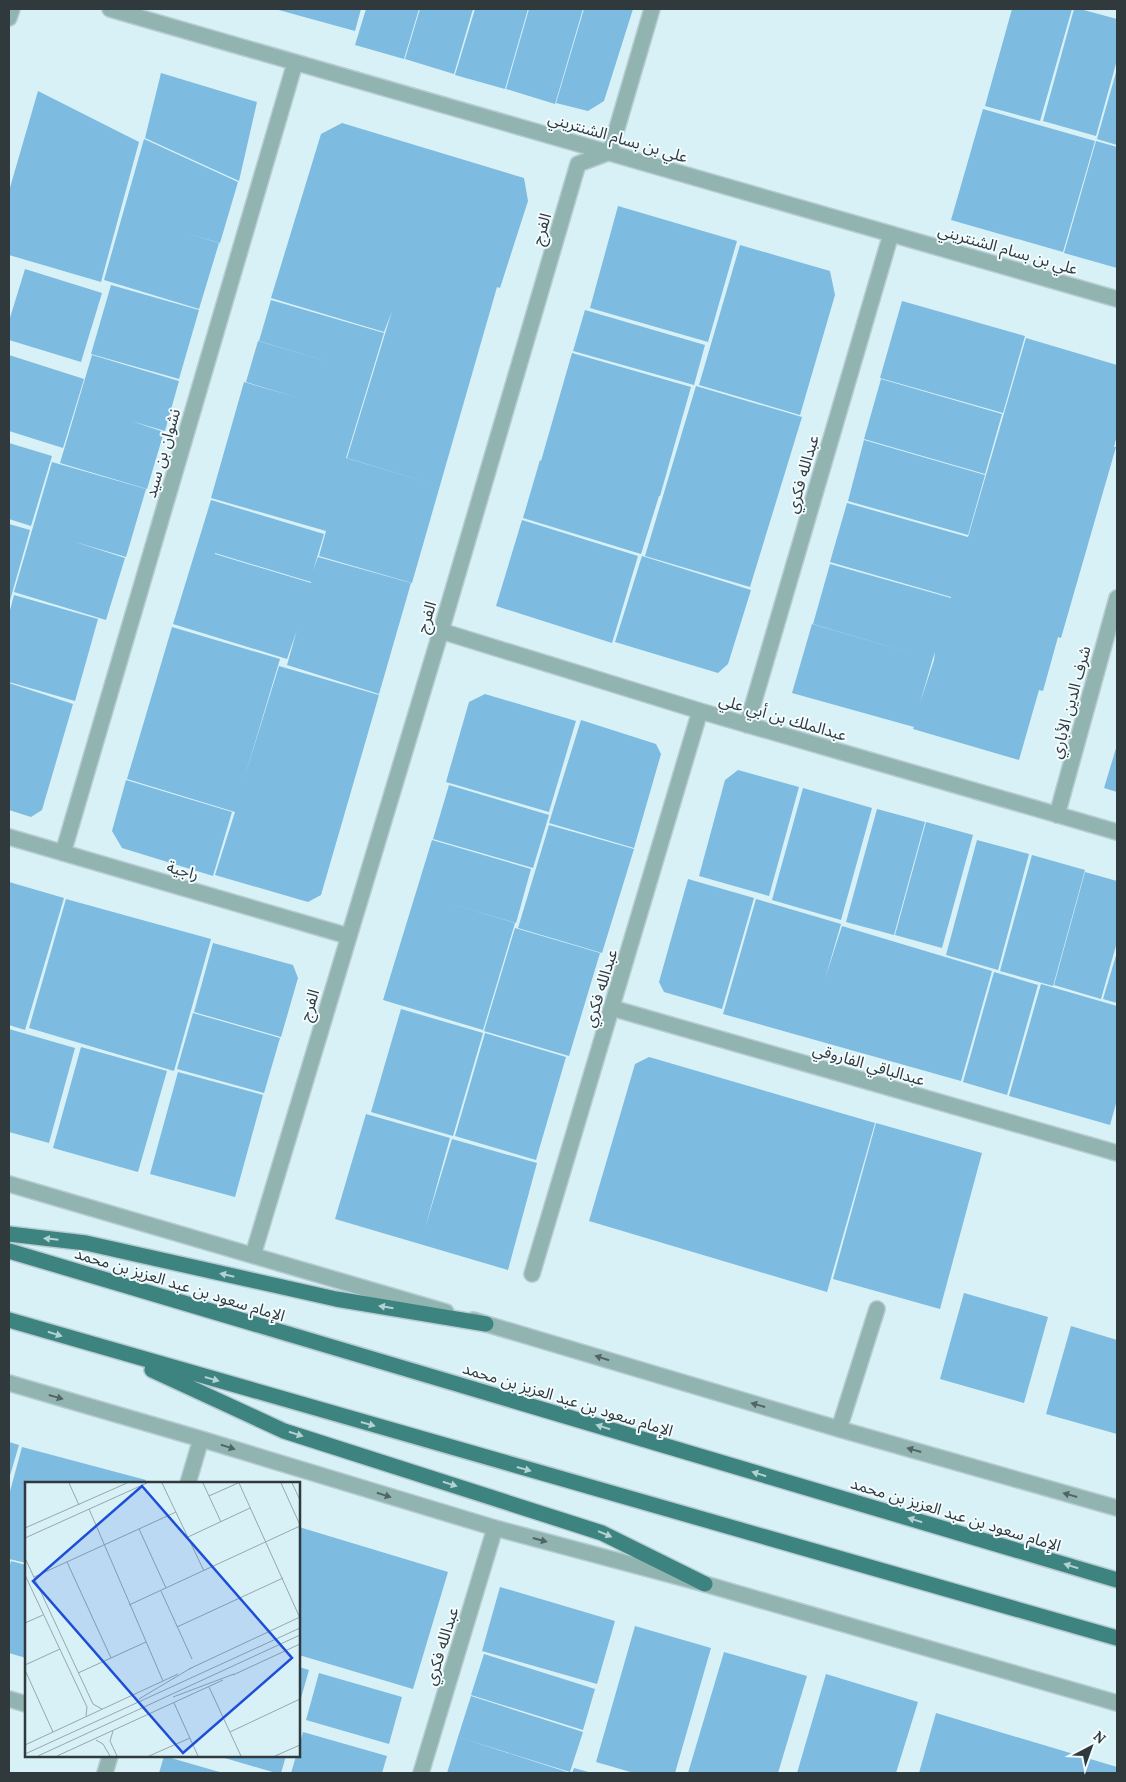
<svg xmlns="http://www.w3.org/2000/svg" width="1126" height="1782" font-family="Lora,'Noto Sans Arabic',serif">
<rect width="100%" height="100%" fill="#d8f1f7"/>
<path fill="#7dbbe1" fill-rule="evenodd" d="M275,9h86l-6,22z
M366,9h53l-15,50 -49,-14z
M420,9h53l-19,65 -49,-15z
M475,9h53l-23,80 -50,-14z
M529,9h54l-28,95 -49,-15z
M584,9h49l-29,92 -16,10 -32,-8z
M1012,9h60l-32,112 -55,-15z
M1074,9h6l37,10v41l-21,76 -53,-15z
M1117,69v76l-20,-6z
M161,73l96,29 -18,79 -94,-43z
M38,91l101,51 -38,140 -92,-27v-64z
M983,109l112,32 -32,111 -112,-32z
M342,123l182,55 4,23 -28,87 -3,-1 -85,296 -93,-27 7,-25 -115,-33 33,-116 55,16 -53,-16 12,-41 78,23 -77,-23 12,-41 113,33 -38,125 90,27 -89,-27 45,-147 -8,21 -113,-34 50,-164z
M144,139l94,43 -18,61 -38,-11 37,11 -20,66 -95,-29z
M1096,141l21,6v121l-53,-15z
M618,206l119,35 -29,101 -118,-34z
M740,245l90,26 5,24 -35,120 -101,-30z
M25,269l77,24 -21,69 -72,-22v-19z
M111,285l88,25 -20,69 -88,-25z
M902,301l123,35 -22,77 -123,-35z
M585,310l120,35 -11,40 -121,-34z
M1026,338l91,27v70l-3,12h2l-55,191 -3,-1 -15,54 -4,-1 -20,70 -106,-31 1,-2 -122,-34 20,-69 106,31 -105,-31 17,-60 121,34v-1l-121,-35 17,-59 121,34zM935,652l-1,8 -14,43 13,-45z
M572,353l119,34 -31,109h-1l-18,58 -118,-36 17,-58 1,1z
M9,355l75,24 -21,69 -54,-17z
M92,355l87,26 -14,50 -34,-10 33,11 -17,57 -87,-26z
M881,379l121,35 -17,60 -121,-35z
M696,386l106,31 -52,170 -105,-31z
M864,440l121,35 -17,60 -120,-34z
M9,443l43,13 -21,70 -22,-7z
M52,462l94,27 -20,68 -54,-16 53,17 -19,62 -92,-28z
M211,500l113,34 -11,37 5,-14 93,26 -32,111 -92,-29 10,-35 -10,29 -114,-35zM215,553l96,29v1l-96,-29z
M522,520l116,36 -26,87 -116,-37z
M9,524l21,6 -21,74z
M642,556l109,34 -23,74 -10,9 -103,-31z
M14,595l84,24 -23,82 -66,-19v-68z
M172,627l108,32 -36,120 35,-113 100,29 -58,200 -13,7 -93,-27 20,-63 -108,-33z
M9,683l64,21 -31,106 -11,7 -22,-7z
M485,694l91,27 -27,91 -103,-30 23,-80z
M581,720l75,24 5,10 -27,94 -85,-25z
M1117,745v47l-13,-4z
M738,770l61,17 -30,109 -70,-20 26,-96z
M126,780l106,32 -19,64 -91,-28 -10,-17z
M449,785l100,30 -16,53 -100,-29z
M803,788l69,20 -31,112 -69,-20z
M877,809l48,13 -31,113 -48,-13z
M926,822l47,13 -31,113 -47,-13z
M549,825l85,24 -32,104 -84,-25z
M432,840l99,29 -15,54 -71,-21 70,21 -32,107 -100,-30z
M977,840l52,14 -31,116 -52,-15z
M1032,855l53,15 -32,116 -53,-15z
M1085,872l32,9v61l-16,57 -47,-14z
M688,879l66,19 -32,111 -58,-17 -5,-10z
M9,882l55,16 -39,132 -16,-5z
M66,899l145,40 -37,132 -145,-43z
M756,899l85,25 -16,55 17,-53 150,45 -31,110 -238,-67z
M515,928l85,25 -31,103 -85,-25z
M213,943l80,22 5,13 -17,59 -87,-25z
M1117,952v51l-14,-4z
M994,972l44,13 -31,110 -44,-13z
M1041,984l76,22v94l-7,25 -101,-29z
M401,1009l82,24 -30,103 -82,-24z
M193,1013l87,25 -16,55 -87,-24z
M9,1029l66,19 -26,95 -40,-11z
M485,1033l81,24 -30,103 -81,-24z
M81,1047l86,24 -29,101 -85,-24z
M649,1057l226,66 -48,169 -238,-71 46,-157z
M178,1072l85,23 -28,102 -85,-23z
M366,1114l84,24 -25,90 27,-89 85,24 -29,107 -173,-51z
M876,1123l106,30 -42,156 -107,-30z
M964,1293l84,24 -24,86 -84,-24z
M1071,1326l46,14v94l-71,-20z
M9,1442l10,3 -10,34z
M22,1447l124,33 -1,3h-119v80l-17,-4v-64z
M299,1527l149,45 -35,117 -114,-34z
M11,1561l15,4v93l-17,-5v-85z
M500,1587l115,34 -18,63 -115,-33z
M635,1626l76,22 -36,125h-41l-38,-11z
M724,1652l83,24 -29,97h-90z
M484,1654l111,35 -12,41 -112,-35z
M299,1667l10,3 -10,35z
M319,1673l83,24 -13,47 -83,-24z
M826,1674l92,28 -22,71h-99z
M471,1696l112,36 -13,40 -112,-35z
M936,1713l181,54v6h-198z
M303,1732l84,24 -5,17h-91l5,-17h3v-10z
M458,1737l112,36h-123z
M164,1756l59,17h-64z
M218,1756h68l-5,17h-5z
M574,1768l18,5h-20z"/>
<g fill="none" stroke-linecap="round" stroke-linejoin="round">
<g stroke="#b6ccd2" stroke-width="18">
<path id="minor" d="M110,9l1007,290
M9,18l3,-9
M441,631l259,80 417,121
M747,725l144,-491
M1057,815l60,-217
M9,837l339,99
M63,853l232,-790
M612,1008l505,145
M9,1184l437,128
M253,1255l188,-624 137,-467 32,-12 42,-143
M532,1274l168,-563
M473,1320l366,109 278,79
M9,1383l192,56 294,89 210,56 412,119
M839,1429l38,-120
M188,1483l13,-44
M9,1699l17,5
M105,1773l5,-17
M421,1773l74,-245"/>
</g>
<g stroke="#b6ccd2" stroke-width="18">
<path id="major" d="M9,1234l77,9 250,56 150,25
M9,1251l1108,329
M9,1320l1108,318
M152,1370l132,61 318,102 103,51"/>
</g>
<use href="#minor" stroke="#91b4b1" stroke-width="15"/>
<use href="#major" stroke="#3d837f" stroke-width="15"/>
</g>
<defs><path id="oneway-solid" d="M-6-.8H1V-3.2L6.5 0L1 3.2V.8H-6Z" transform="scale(1.25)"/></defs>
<g fill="#b3d2d2">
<use href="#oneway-solid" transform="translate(51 1239) rotate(-174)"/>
<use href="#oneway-solid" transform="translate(227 1275) rotate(-167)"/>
<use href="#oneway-solid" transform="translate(386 1307) rotate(-171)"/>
<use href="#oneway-solid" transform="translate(55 1334) rotate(17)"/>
<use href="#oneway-solid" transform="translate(212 1379) rotate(16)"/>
<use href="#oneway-solid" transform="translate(368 1424) rotate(16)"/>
<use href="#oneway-solid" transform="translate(603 1427) rotate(-163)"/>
<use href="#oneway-solid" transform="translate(296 1434) rotate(18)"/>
<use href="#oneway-solid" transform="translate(524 1469) rotate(16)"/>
<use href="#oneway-solid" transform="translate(759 1474) rotate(-163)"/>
<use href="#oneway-solid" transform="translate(450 1484) rotate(18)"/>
<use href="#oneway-solid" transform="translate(915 1520) rotate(-163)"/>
<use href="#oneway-solid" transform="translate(605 1534) rotate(23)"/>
<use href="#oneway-solid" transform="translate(1071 1566) rotate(-163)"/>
</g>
<g fill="#526565">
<use href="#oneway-solid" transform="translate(602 1358) rotate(-163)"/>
<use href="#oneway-solid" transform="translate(56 1397) rotate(16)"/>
<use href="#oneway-solid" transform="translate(758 1405) rotate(-164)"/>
<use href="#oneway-solid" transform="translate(228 1447) rotate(17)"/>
<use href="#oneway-solid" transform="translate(914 1450) rotate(-164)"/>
<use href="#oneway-solid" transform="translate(384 1495) rotate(17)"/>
<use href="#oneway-solid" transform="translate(1070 1495) rotate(-164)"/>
<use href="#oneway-solid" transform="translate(540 1540) rotate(15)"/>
</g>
<g text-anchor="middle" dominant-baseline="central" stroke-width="4" stroke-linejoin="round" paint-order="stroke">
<g font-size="16" fill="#303a3c" stroke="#f2fcfe">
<text transform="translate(618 137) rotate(16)">علي بن بسام الشنتريني</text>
<text transform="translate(541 229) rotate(-74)">الفرج</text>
<text transform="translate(1008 249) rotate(16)">علي بن بسام الشنتريني</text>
<text transform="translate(162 453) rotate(-74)">نشوان بن سيد</text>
<text transform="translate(802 474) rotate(-74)">عبدالله فكري</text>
<text transform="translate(426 617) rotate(-73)">الفرج</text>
<text transform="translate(1070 702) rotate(-75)">شرف الدين الأباري</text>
<text transform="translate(783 717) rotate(16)">عبدالملك بن أبي علي</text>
<text transform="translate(183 870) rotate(16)">راجية</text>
<text transform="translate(600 988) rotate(-73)">عبدالله فكري</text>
<text transform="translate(309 1005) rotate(-73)">الفرج</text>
<text transform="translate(869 1064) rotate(16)">عبدالباقي الفاروقي</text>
<text transform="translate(180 1284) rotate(17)">الإمام سعود بن عبد العزيز بن محمد</text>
<text transform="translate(568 1399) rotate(17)">الإمام سعود بن عبد العزيز بن محمد</text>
<text transform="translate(956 1514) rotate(17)">الإمام سعود بن عبد العزيز بن محمد</text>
<text transform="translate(441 1646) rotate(-73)">عبدالله فكري</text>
</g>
</g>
<g transform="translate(25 1482)">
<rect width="275" height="275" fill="#d8f1f7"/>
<path fill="none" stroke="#95a8ac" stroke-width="1" d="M44,1l10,22M137,1l42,88M178,1l18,39M214,1l61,135M256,1l19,42M267,1l8,17M184,14l29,-13M64,27l74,172M0,46l102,-45M114,47l27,59M163,55l62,-29M0,56l122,-55M0,76l68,146 9,5M42,80l44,96M0,93l62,132 -1,9M9,95l142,-65M136,109l31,68M104,123l171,-79M0,141l18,-8M152,145l106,-49M0,183l35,-16M164,187l111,-52M0,188l28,62M53,191l68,-31M208,193l67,-31M184,205l32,69M148,215l61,-23M114,217l52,-31M149,221l24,53M88,249l-3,10 7,15M205,250l70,-33M71,258l7,4 7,12M0,263l153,-71M0,272l275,-126M13,274l262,-121M32,274l166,-76M124,274l41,-18M250,274l25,-11"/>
<path fill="#1d4ed8" fill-opacity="0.15" stroke="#1d4ed8" stroke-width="2.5" d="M117,4l150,172 -109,95 -150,-172z"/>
<rect width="275" height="275" fill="none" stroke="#303a3c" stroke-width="2.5"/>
</g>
<rect width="1126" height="1782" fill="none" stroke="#303a3c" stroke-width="20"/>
<g transform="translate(1091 1747) rotate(41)" stroke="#f2fcfe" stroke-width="4" paint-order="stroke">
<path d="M0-4L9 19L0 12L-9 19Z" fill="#303a3c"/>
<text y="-8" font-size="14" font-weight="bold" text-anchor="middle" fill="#303a3c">N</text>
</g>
</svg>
